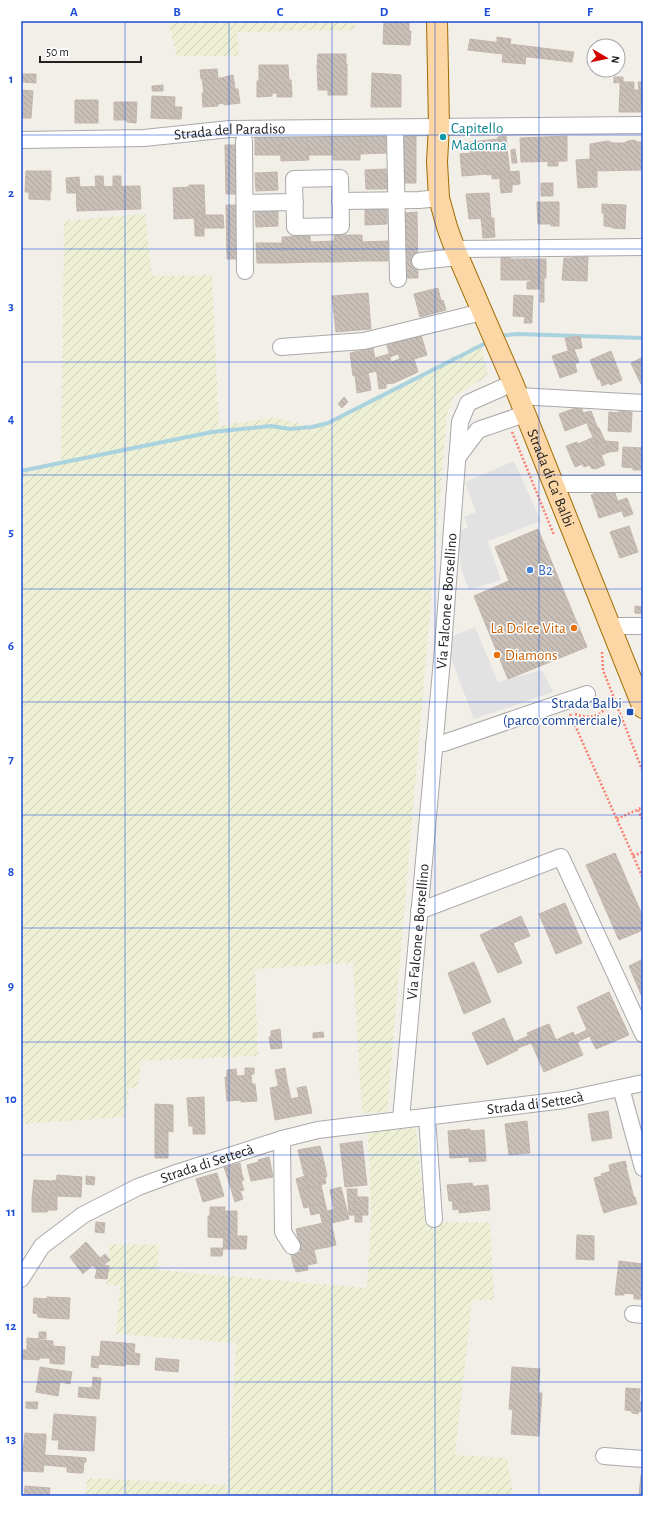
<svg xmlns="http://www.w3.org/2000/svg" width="664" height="1517" font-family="'Alegreya Sans',sans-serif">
<defs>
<pattern id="farmland-furrows" width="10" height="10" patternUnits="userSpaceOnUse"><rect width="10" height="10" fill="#eef0d5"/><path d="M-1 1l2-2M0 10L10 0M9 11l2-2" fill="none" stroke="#ccceb7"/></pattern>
<pattern id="building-back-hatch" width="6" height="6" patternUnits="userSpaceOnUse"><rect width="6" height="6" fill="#c7bfb8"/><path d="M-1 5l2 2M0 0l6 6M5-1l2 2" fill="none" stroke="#aba49e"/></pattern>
</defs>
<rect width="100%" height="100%" fill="#f2efe9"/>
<path fill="url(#farmland-furrows)" d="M168,21h187v9l-118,2 2,24h-62z
M145,214l7,62 60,-1 7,151 56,-9 39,11 166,-85 8,33 -34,20 -7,18 -60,698 -25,1 -9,-150 -98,6 3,87 -116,5 -5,26 -8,1 -4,29 -104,7v-651l40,-8 3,-244z
M416,1128l9,94h65l4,78h-22l-17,155 52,3 6,38h-428l2,-18 141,7 8,-142 -120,-9 4,-48 -14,-1 4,-41 49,1 -2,25 210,18 4,-72 -3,-82 18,-4z"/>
<path fill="#e2e2e2" d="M514,461l27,60 -53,20 13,39 -32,10 -8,-22 -4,-36 11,-5 -4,-10 12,-5 -11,-30z
M475,627l23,55 44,-12 11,22 -79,27 -30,-79z"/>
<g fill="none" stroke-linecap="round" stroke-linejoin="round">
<path stroke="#aad3df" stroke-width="4" d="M500,336l17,-2 126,4
M21,471l191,-39 59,-6 19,3 22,-2 16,-4 158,-80"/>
</g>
<path fill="url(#building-back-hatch)" stroke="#c4b6ab" d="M384,21h25v10h2l-1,14 -27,-1z
M497,37l14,2 -1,5 -13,-2z
M470,39l104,13 -2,10 -104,-12z
M318,54h28v10h1v31h-19v-5h-10l-1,-24z
M503,54l12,1 -1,8 -12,-1z
M515,55l11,1 -1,8 -11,-1z
M259,65h29l1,15h2l1,14 -20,-1v3l-15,1v-16h2z
M217,69l1,8 -17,2 -1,-9z
M372,73l29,2v32h-30z
M21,74h15v9l-15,-1z
M233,75l2,14h3l2,14 -16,2v-2l-6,1v2l-15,1 -1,-14h2l-2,-15h19z
M614,77h9v5l-9,1z
M620,82h14v8h-14z
M638,82h5v22h-2v-14h-2z
M163,85v6h-11v-5z
M22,90l11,1 -2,27h-10z
M620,90h21v22h-22z
M277,94h15v3h-15z
M152,96l23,1 -1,22 -23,-1z
M75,100h23v23h-23z
M114,102h23l-1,21 -9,-1v-2h-13z
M175,107h7l-1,12h-7z
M404,133h12v50h-12z
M386,134v19l-26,1v-19z
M360,135v25h-27l-1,-24z
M332,136l1,19h-25l-1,-18z
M506,136l1,12 -8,1 -1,-12z
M567,136v25l-46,1 -1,-24z
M280,137v18h-25v-17z
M280,137h27l2,23 -28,1z
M498,139l1,10 8,-1 3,25 -23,2 -2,-25 -14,1 -1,-9z
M634,140l4,2h5v28l-53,1v-27l18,-3 4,2h12l4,-2z
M225,145h13l1,49h-13z
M515,149l2,14h-5l-1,-13z
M485,150l2,24 -25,2 -2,-22 11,-1v-2z
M590,159v12h7v16l-19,1 -2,-28z
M548,161h10v5h-10z
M386,169l1,20h-21l-1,-19z
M26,171h25v21h-26z
M519,171l1,13 -9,1 -2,-13z
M277,172l1,18 -22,1 -1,-18z
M510,173l1,12h-11v-7h2v-4z
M502,174v4l-10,1v-4z
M95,176h8l1,11h-8z
M113,176h8v10h-8z
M79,177l1,10h-4l1,6h-10l-1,-15z
M541,183h12v13h-12z
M189,185h15l1,27 -9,1v5l-22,1 -1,-31 16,-1z
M500,185h12v7l-11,1z
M140,186l1,23 -64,2 -1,-24z
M29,192h21v8l-21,-1z
M489,193l2,25 -22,1 -3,-25z
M537,202h22v24h-8v-2h-13z
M602,204l24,1 -1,24 -13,-1v-1l-8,-1v-13h-2z
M226,205h14v54h-13z
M365,206h22v18l-22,1z
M278,208v18l-22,1 -1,-18z
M205,212v3h-2l1,15h-9l-1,-12h2v-5z
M417,212l1,66h-12l-1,-65z
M203,215h20l1,13h-20z
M494,218v8l-12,1 -1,-8z
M494,226l1,11 -12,1 -1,-11z
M195,230h9v6h-9z
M334,235h28l1,26 -28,1z
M310,236l1,26 -28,1 -1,-26z
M334,241l1,21h-24l-1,-20z
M388,241v20h-25l-1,-19z
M256,243h26l1,20h-26z
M501,257h9v6h-9z
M573,257h15l-1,24 -25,-1 2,-22h9z
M510,259h16v8h5v13h-30v-17h9z
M526,259h20v19h-15v-11h-5z
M531,278h13v11h-17v-7h4z
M438,288l3,13 2,-1 3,10 -26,7 -6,-23z
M541,289h3v13h-4z
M368,293l3,36 -35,3 -4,-36z
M514,295l19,1 -1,21 -19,-1z
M525,316l7,1v6h-8z
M421,335l6,20 -26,8 -6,-21z
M580,336l2,12 -14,2 -3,-12z
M395,342l3,12 -8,3 -3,-12z
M373,348l4,23 -24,5 -3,-23z
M574,349l5,13 -4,2 2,8 -17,6 -8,-22z
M611,351l11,29 -12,5 -1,-2 -7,3 -2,-7 -2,1 -8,-20z
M389,354l2,8 9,-3 1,4 13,-4 4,13 -24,11 -8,1v4l-7,1 -4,-31z
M643,357v26l-2,1 -10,-21z
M368,373l2,9 -14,2 -1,-9z
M370,382l1,8 -14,3 -1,-9z
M344,397l4,5 -6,6 -4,-4z
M581,406l5,17 -21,8 -6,-17z
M591,411l7,18 -8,2 -7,-18z
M619,411l13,1 -1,20 -23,-1 1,-19 10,1z
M599,428l6,13 -8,3 -7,-13z
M594,437l11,28 -10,4 -4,-1 -1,-3 -6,2 -2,-3 -7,3 -9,-21 11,-4 1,2z
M605,441l4,11 -7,3 -5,-11z
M605,441l13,1v9l-9,1z
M623,447l20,1v22h-10v-2l-11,-1z
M605,490l1,2 8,-2 7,21 -22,7 -8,-23z
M627,498l6,16 -9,3 -6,-16z
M629,526l9,26 -18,6 -10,-26z
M538,529l49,118 -79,32 -34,-83 35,-15 -14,-34z
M635,606l8,1v7l-8,-1z
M615,853l28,64v13l-24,10 -33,-75z
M565,903l17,40 -26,11 -17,-40z
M521,916l9,20 -17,7 9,20 -24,10 -18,-38z
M643,959v40l-14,-33z
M474,962l17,40 -27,12 -16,-41z
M609,992l15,32 -33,15 -14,-32z
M504,1018l14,32 -31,15 -15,-32z
M549,1024l7,16 17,-8 10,23 -39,17 -17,-39z
M624,1024l5,11 -33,14 -5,-10z
M280,1029l2,19 -11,1 -2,-12 2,-1v-5z
M587,1030l3,6 -13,6 -3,-6z
M323,1032l1,5 -11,1v-5z
M528,1036l3,7 -13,5 -4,-6z
M245,1068h9v6l-9,1z
M285,1068l2,13 -9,2 -3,-13z
M236,1069l1,7 -10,1v-7z
M251,1075l1,9h3l2,17 -16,1v-2l-14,1 -2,-24z
M287,1081l4,18h-3l-3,-14 -7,1v-3z
M285,1085l5,32 -15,3 -5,-32z
M306,1086l6,27 -22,4 -3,-17 12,-3 -2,-9z
M204,1097l1,37h-12v-8h-4l-2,-28z
M155,1104l18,1v27l-5,-1v-1h-13z
M608,1111l4,27 -20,3 -4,-27z
M527,1121l3,32 -21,2 -4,-31z
M470,1129v2l14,-1 2,31 -17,1v-5l-19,1 -2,-27z
M155,1130h13v28h-13z
M362,1141l5,44 -22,2 -5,-43z
M320,1146l4,16 -6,2 1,8 -15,3 -6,-25z
M269,1157l4,20 -22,4 -4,-16 12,-3 -1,-2z
M625,1161l2,6 -17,4 -1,-6z
M324,1162l3,14 -2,2 1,5 -5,2 -3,-21z
M240,1163l2,12 -14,4 -4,-12z
M626,1167l8,31 -24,6 -9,-30z
M319,1172l2,13 -13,3 -3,-13z
M217,1173l7,23 -21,6 -7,-23z
M57,1175l25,2 -1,20 -25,-1z
M242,1175l2,5 -3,1 3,9 -4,1 3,8 -8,3 -7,-23z
M86,1176l9,1 -1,8 -8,-1z
M305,1176l3,12 -9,2 -3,-11z
M602,1176l7,25 -8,3 -7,-26z
M34,1180l17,1v18h-19z
M57,1180v24l-11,-1v4l-14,-1v-7h19v-18z
M472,1183l1,3 -8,1v3l-13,1 1,10h-4l-2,-16z
M321,1185l4,18 -21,5 -5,-18z
M488,1185l2,25 -22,2v-10l-9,1 -1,-12 7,-1v-3z
M341,1187l5,20 -12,2 -4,-19z
M347,1189h10v8h-3l1,18h-6z
M452,1191h6l1,12 9,-1v10l-9,1v-4l-6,1z
M354,1197h14v18h-13z
M635,1197l2,7 -17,4 -2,-6z
M609,1201l1,3 8,-2 2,6 -16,5 -3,-9z
M46,1203l11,1v6h-9l-1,2h-15v-6l14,1z
M325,1203l2,8 19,-4 3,12 -17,4 -1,-3 -9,2 -2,-9 -9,2 -2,-9z
M210,1207h15l-1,10 -14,-1z
M225,1211h12v25h10l-1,13h-23z
M355,1215h7v7h-7z
M208,1216l16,1v14l-16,-1z
M331,1220l2,11 -8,2 3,14 -27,5 -5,-23 27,-6 -1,-1z
M96,1222l9,1 -1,10 -9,-1z
M208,1230l16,1v7l-16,-1z
M333,1231l3,14 -8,2 -3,-14z
M577,1235l17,1v24l-18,-1z
M86,1242l14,16 -17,16 -13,-17z
M211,1248h12l-1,8h-11z
M314,1250l3,13 -23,5 -3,-14z
M105,1254l5,6 -13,10 -5,-5z
M619,1261l24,3 -1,6 -16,-2 -2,27h-9z
M104,1265l5,1 -2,13 -12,-1 2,-8z
M307,1265l1,5 -12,2 -1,-4z
M626,1268l17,2v25h-2v4h-7v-5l-10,-1z
M47,1297l23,1 -1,21 -23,-1z
M34,1298l13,1 -1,19 -8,-1v-3l-5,-1z
M39,1332h7v7h-7z
M27,1338l12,1v10l-12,-1z
M40,1340l13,1v9l-14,-1z
M101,1341l34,3 -1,9 6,1 -1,11 -13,-1 -1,2 -26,-2z
M53,1346l12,1 -1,17h-7l1,-14h-5z
M27,1348l13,1 -1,11 -18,-1v-9h6z
M40,1349l18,1 -1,14 -7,-1v-5h-11z
M92,1356l7,1 -1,11 -7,-1z
M156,1358l23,2 -1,12 -23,-2z
M40,1367l32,5 -2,12 -10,-2 -2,14 -22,-4z
M512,1367l28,2 -2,24h4l-3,43 -28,-2 2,-24 -4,-1z
M93,1377l8,1 -2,21 -21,-2 1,-10 13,1z
M626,1388l14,1 -1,13h4v10l-4,-1 -1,3 -6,-1v-2l-7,-1z
M26,1402h12l-1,7 -11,-1z
M54,1414l42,3 -2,34 -36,-2 1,-9h-7z
M25,1433l10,1v5h11l-3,33 -22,-1z
M35,1434h11v5h-11z
M45,1455l29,2v8l5,1v7l-12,-1v-5l-23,-2z
M74,1457l12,1v4h-2l-1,11h-4v-7l-5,-1z
M641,1475h2v21h-4z
M25,1486l25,2 -1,8h-25z"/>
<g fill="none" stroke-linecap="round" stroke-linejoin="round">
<g stroke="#a9a9a9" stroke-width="18">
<g id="minor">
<path d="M395,133l3,146"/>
<path id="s1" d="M21,140l123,-2 86,-9 413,-4"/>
<path d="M244,141l1,130"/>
<path d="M340,178l1,48 -46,1 -1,-48z"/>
<path d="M340,201l79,-1 20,-2"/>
<path d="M245,203l50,-1"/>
<path d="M455,249l188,-2"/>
<path d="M420,261l38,-4"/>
<path d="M281,347l83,-6 118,-29"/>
<path d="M518,396l125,7"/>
<path d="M457,458l21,-28 47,-16"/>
<path d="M553,484h90"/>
<path d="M610,626h33"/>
<path d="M434,744l10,-1 143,-49"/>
<path d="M419,911l142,-54 82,177"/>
<path d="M621,1088l22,80"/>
<path d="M427,1117l7,102"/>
<path id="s2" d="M401,1119l42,-471 17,-226 8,-19 45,-20"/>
<path d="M282,1139l1,93 9,14"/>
<path id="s3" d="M21,1279l21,-33 41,-31 55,-28 41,-15 103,-33 36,-9 246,-30 79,-17"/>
<path d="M633,1314l10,1"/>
<path d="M604,1456l39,3"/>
</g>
</g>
<g stroke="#a06b00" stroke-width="22">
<g id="major">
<path id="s4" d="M437,21l2,105 -2,36 2,36 8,29 8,22 58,134 130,325"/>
</g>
</g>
<path stroke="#fa8072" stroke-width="2.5" stroke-dasharray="2 2" stroke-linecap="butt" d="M512,432l42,103
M602,652l1,18 40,102
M570,714l73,164
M575,714c11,4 22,4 30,-5 4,-4 5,-7 9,-10
M638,810l5,11
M617,819l26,-12
M633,856l10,-4"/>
<use href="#minor" stroke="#fff" stroke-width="16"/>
<use href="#major" stroke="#fcd6a4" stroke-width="20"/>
</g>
<path fill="none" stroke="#1d4ed8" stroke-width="1" stroke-opacity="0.55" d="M125,21v1475M229,21v1475M332,21v1475M435,21v1475M539,21v1475M21,135h622M21,249h622M21,362h622M21,475h622M21,589h622M21,702h622M21,815h622M21,928h622M21,1042h622M21,1155h622M21,1268h622M21,1382h622"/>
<circle fill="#0f9aa8" stroke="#fff" stroke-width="1.5" cx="443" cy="137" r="4"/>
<circle fill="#3f7fe0" stroke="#fff" stroke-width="1.5" cx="530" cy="570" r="4"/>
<g fill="#e8710a" stroke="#fff" stroke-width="1.5">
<circle cx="574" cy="628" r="4"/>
<circle cx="497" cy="655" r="4"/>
</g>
<rect fill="#1a4fb4" stroke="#fff" stroke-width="1.5" x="626" y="708" width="8" height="8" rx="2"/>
<g text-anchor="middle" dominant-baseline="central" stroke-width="3" stroke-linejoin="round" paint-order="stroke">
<g font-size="15" fill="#0d838f" stroke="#fff" text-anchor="start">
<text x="451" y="128">Capitello<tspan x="451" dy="17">Madonna</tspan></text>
</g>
<g font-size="15" fill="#222" stroke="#fff">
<text stroke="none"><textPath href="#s1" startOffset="209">Strada del Paradiso</textPath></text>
<text stroke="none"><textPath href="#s4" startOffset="479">Strada di Ca' Balbi</textPath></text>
<text stroke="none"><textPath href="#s2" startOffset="520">Via Falcone e Borsellino</textPath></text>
<text stroke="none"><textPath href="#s2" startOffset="188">Via Falcone e Borsellino</textPath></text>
<text stroke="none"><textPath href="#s3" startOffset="560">Strada di Settecà</textPath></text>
<text stroke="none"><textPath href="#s3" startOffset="225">Strada di Settecà</textPath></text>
</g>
<g font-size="15" fill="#366cbe" stroke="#fff" text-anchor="start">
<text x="538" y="570">B2</text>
</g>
<g font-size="15" fill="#c56008" stroke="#fff" text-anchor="end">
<text x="566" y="628">La Dolce Vita</text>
<text x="505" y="655" text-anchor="start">Diamons</text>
</g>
<g font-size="15" fill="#164399" stroke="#fff" text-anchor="end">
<text x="622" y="703">Strada Balbi<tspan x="622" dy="17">(parco commerciale)</tspan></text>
</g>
</g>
<rect width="664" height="1517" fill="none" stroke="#ffffff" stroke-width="44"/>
<g transform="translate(606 58) rotate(99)"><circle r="19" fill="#ffffff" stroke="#a7a7a7"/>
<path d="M0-3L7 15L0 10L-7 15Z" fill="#d40000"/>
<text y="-6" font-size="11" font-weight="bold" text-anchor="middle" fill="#222222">N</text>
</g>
<path d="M40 56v6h101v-6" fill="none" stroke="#222222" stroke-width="2"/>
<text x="46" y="56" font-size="12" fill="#222222" stroke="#ffffff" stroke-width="3" paint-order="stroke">50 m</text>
<rect x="22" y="22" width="620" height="1473" fill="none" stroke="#1d4ed8" stroke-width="1.5"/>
<g font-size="13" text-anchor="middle" font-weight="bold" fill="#1d4ed8">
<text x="74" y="16">A</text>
<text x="177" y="16">B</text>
<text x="280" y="16">C</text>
<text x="384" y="16">D</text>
<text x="487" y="16">E</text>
<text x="590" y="16">F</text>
<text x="11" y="83">1</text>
<text x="11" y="197">2</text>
<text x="11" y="310">3</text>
<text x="11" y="423">4</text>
<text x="11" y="536">5</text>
<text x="11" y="650">6</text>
<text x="11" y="763">7</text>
<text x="11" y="876">8</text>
<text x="11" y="990">9</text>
<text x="11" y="1103">10</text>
<text x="11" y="1216">11</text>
<text x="11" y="1330">12</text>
<text x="11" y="1443">13</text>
</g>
</svg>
